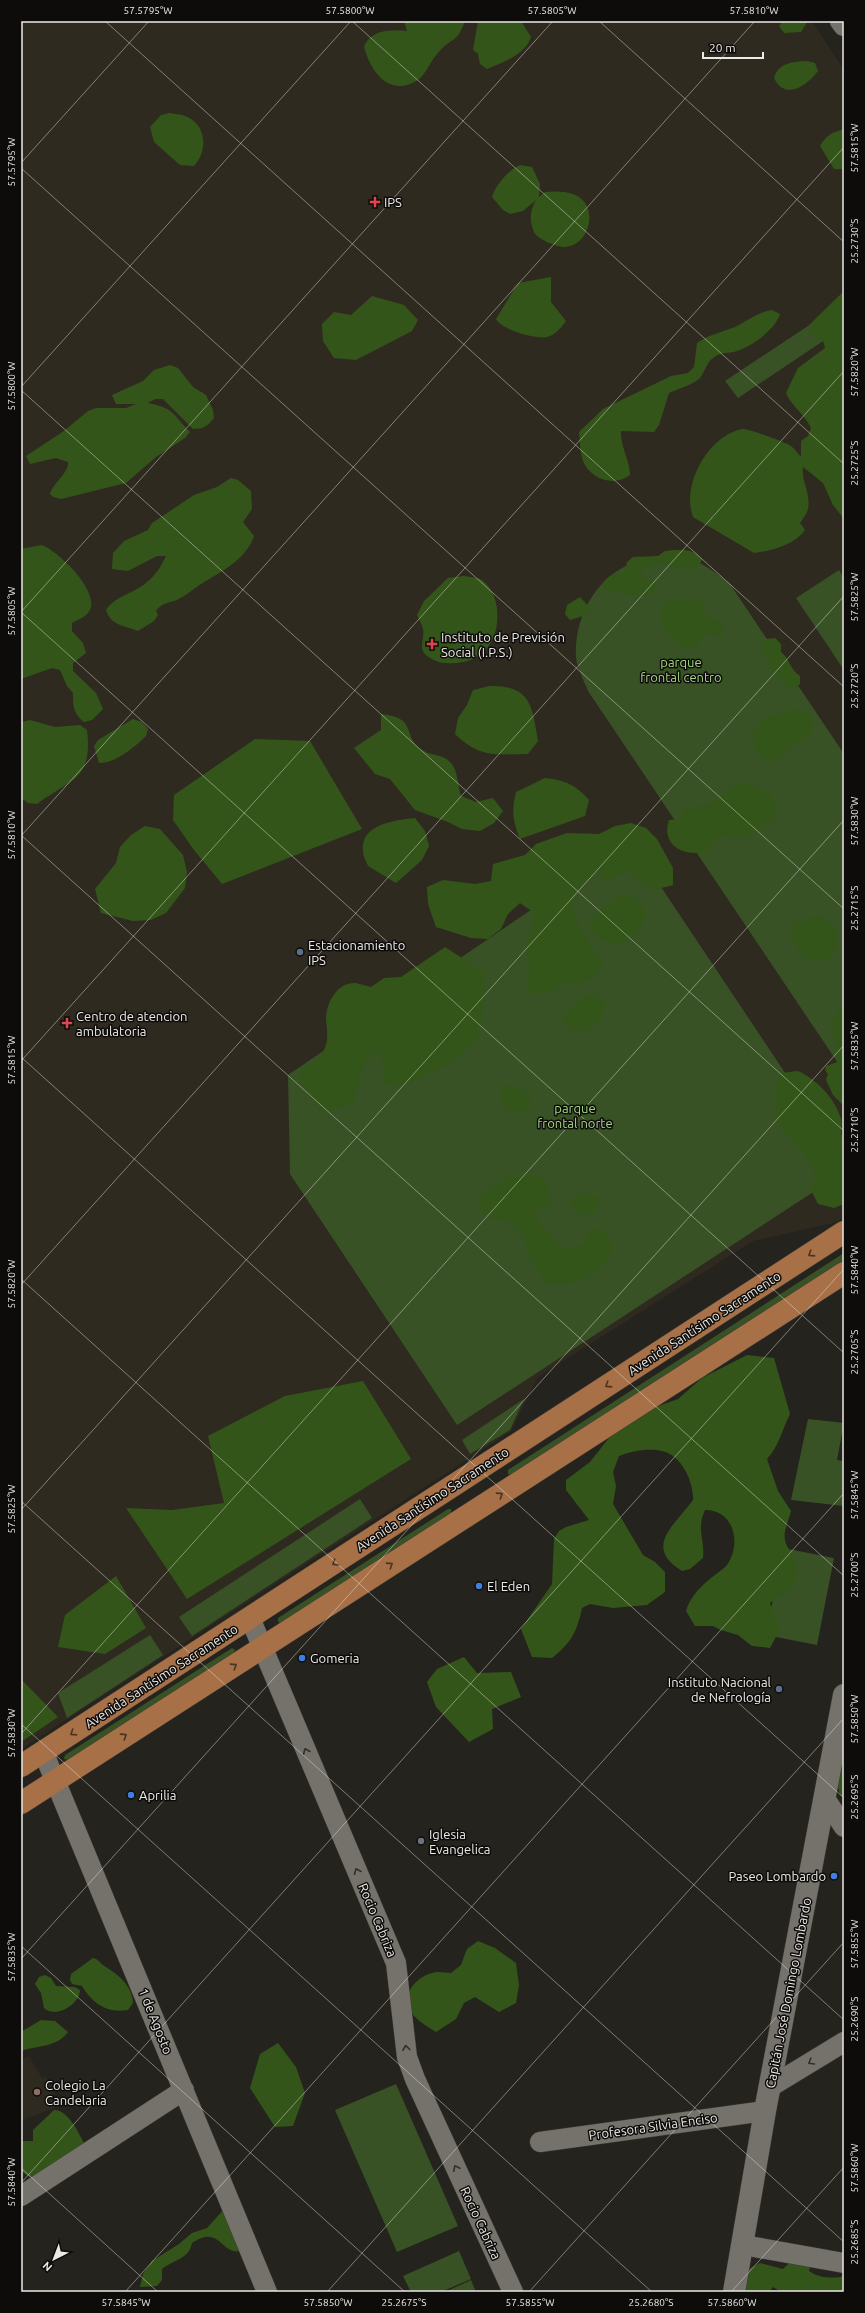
<svg xmlns="http://www.w3.org/2000/svg" width="865" height="2313" font-family="Ubuntu,sans-serif">
<rect width="100%" height="100%" fill="#25231d"/>
<path fill="#2f2a1f" d="M21,21h791l32,49v1148l-7,4 -84,19 -215,136 -27,54 -490,318z
M29,2056l13,22 4,-2 13,30 -38,15v-62z"/>
<path fill="#385226" d="M844,302v25l-106,71 -13,-17z
M658,556c35,1 45,6 72,28l114,170v318l-256,-381c-4,-10 -11,-24 -12,-34 -2,-40 20,-81 59,-95 7,-3 16,-4 23,-6z
M839,570l5,8v92l-48,-72z
M631,842l213,319v11l-387,253 -167,-251 -2,-99z
M844,1253v7l-333,215 -3,-1v-4z
M524,1399l-14,31 -40,24 -8,-14z
M808,1419l36,4 -7,37 7,1v45l-53,-6z
M360,1499l12,19 -180,118 -13,-19z
M448,1509h3v4l-170,110 -3,-1v-4z
M783,1548l51,10 -17,87 -51,-10z
M150,1635l13,20 -96,63 -9,-25z
M232,1648l3,2 -1,3 -166,107 -4,-1 1,-4z
M396,2084l62,142 -61,26 -62,-142z
M459,2251l12,28 -30,13h-30l-8,-16z
M471,2280l5,12h-31z"/>
<path fill="#34551a" d="M404,21h61c-8,23 -14,16 -27,32 -7,7 -12,21 -20,27 -29,18 -47,-8 -54,-33 6,-17 27,-18 43,-16z
M478,21h43l10,16c-6,18 -28,25 -44,32l-7,-5 -2,-10 -5,-4z
M783,21h25l-7,11 -17,1 -5,-7z
M807,61l8,2 3,8c-11,15 -33,30 -44,7 5,-16 19,-16 33,-17z
M169,113c5,1 11,1 16,3 22,8 23,35 9,50l-14,-1 -26,-23 -4,-15 11,-12z
M844,129v40h-10l-14,-23c6,-11 13,-14 24,-17z
M520,165l12,2 8,17 -1,13 6,-5c9,-1 20,-1 28,2 28,10 17,53 -9,53 -5,0 -11,-3 -15,-4 -5,-3 -12,-5 -15,-11 -5,-11 -4,-22 2,-32l-13,11 -13,3 -7,-4 -11,-13c4,-12 16,-27 28,-32z
M551,277v25l15,19c-5,7 -11,14 -19,16 -12,2 -45,-7 -51,-18l22,-36z
M844,291v228l-11,-14 -10,-22 -20,-16c-2,14 8,27 5,42 -1,4 -5,10 -8,14l5,7c-12,16 -32,20 -51,23l-61,-36c-12,-32 15,-81 49,-88 5,-1 46,14 49,17 4,3 7,8 10,11v-16l7,-5 3,-8c-7,-15 -19,-21 -25,-35l12,-25 27,-20 -2,-8 -8,-1 -6,-6 1,-9z
M372,296l32,9 14,15 -6,11 -56,29 -22,-2 -11,-17 -1,-17 12,-12 17,3z
M772,310l8,4c-5,16 -28,32 -43,37 -9,3 -15,0 -24,7 -7,5 -8,14 -13,20 -7,7 -23,11 -31,15l-10,32 -5,7 -33,-1c-1,15 9,29 9,44 -16,12 -39,5 -47,-14 -3,-8 -3,-20 -4,-29l24,-23 68,-33 17,-3 6,-6 3,-24c11,-8 25,-11 38,-16 12,-6 23,-15 37,-17z
M170,365l8,3 15,19 13,8 7,15 1,8c-6,8 -11,11 -21,11l-30,-30h-8l-7,4c28,6 24,11 42,29l-5,6 -29,19 -30,26 -65,16 -8,-2 -3,-3c3,-11 19,-21 18,-32l-12,-4 -26,6 -4,-8 38,-25 24,-20 8,-3h30l10,-4h-20l-4,-9 31,-14 11,-11z
M231,478l7,2 13,11 1,18 -9,13 11,14c-9,26 -35,36 -56,50 -7,5 -13,10 -21,14 -9,3 -15,3 -21,11l2,4 -4,6 -16,10c-14,-6 -27,-5 -32,-21 10,-15 28,-16 41,-28 9,-7 14,-16 19,-26h-9l-29,15 -16,-2 1,-16 11,-12 24,-11 4,-7 42,-28 23,-8z
M42,545c17,7 53,42 49,62 -2,9 -12,12 -19,16v8l11,12 3,10 -13,10v8l23,22 7,16 -11,11 -8,2c-11,-9 -11,-16 -11,-29l-6,-7 -7,-16 -8,-2 -31,11v-130z
M673,550c12,0 21,-1 29,9l-3,8 -8,3c-20,-1 -27,-12 -48,-1l-2,8 15,7 -2,8c-14,9 -35,1 -51,-3l1,-8 6,-5 15,-5 2,-9 6,-5 25,-1 7,-5z
M464,576c5,1 13,1 18,4 9,7 14,18 15,29 3,34 -16,57 -52,54 -6,0 -17,-5 -21,-10 -5,-8 1,-16 -1,-24 -1,-5 -4,-9 -6,-14l7,-14 24,-23z
M580,597l11,12 -5,6 -16,5 -5,-6 2,-9z
M674,598l24,1 5,6v9l15,6 6,6 -1,8 -8,3 -8,-4 -6,6 -2,7 -16,4c-5,-5 -21,-21 -21,-27 0,-6 0,-10 -1,-16z
M775,638l6,6v8c9,7 9,18 19,24v8l-6,5 -8,-3c-6,-11 -17,-11 -17,-26l-6,-6 -2,-9 6,-6z
M489,686c42,-1 43,20 49,55l-10,13c-32,0 -47,5 -73,-20l3,-16 9,-13 6,-15z
M799,708l13,8 1,9 -1,7 -13,11 -8,2 -16,17c-19,-4 -25,-16 -21,-34l12,-11z
M381,714c39,4 19,23 43,37 10,6 21,2 29,15 5,8 5,21 8,30l15,6 17,-4 10,13 -9,12 -14,8 -18,-2 -14,-7 -33,-12 -25,-31 -15,-5 -21,-26 27,-18z
M133,719l9,3 6,7 -2,7c-11,11 -32,28 -47,27l-5,-17 4,-6z
M30,720l25,7 25,-2 7,5c6,51 -17,49 -50,74l-9,-1 -7,-5v-76z
M255,739l55,2 52,88 -140,55 -28,-34 -21,-30 1,-25z
M545,778c20,2 31,7 44,22l-4,16 -65,23c-7,-18 -9,-27 -4,-47z
M739,783c18,1 42,11 38,33 -8,5 -23,19 -28,21 -16,7 -30,-12 -39,13 -23,9 -50,-3 -41,-30l9,-1c9,-10 13,-16 27,-12z
M415,818l10,13 4,15 -7,14 -26,23 -28,-17c-2,-5 -5,-10 -5,-15 -3,-27 33,-31 52,-33z
M631,823l15,5 11,11 16,29v17c-23,7 -26,4 -42,-14l-24,9 -10,-9c-48,34 -14,56 6,93l-8,14 -16,6 -18,1 -13,9h-17l-5,-16 4,-16 -5,-16 6,-16 2,-18 -13,-9 -12,11 -7,15 -13,10 -17,-1 -35,-11 -8,-23 -1,-17 16,-7 32,4 16,-3 2,-17 32,-9 11,-11 31,-11 32,1 16,-8z
M145,826l15,3 23,26 4,17 -2,16 -19,25 -15,7 -18,1 -32,-8 -6,-24 21,-26 4,-16 11,-12z
M621,894l16,5 9,14c-7,21 -11,26 -31,33l-16,-8 -10,-9 6,-15z
M817,915c15,3 28,25 16,38 -3,4 -9,6 -14,8l-16,-4 -7,-11 -6,-16 4,-7z
M445,947l40,26 -1,34 -8,36 -33,24 -45,20 -16,-4 2,-16 -6,-17 -12,10 -13,43 -29,10 -24,-31 -1,-10c8,-6 20,-12 25,-22 5,-10 3,-20 2,-30 0,-17 11,-38 30,-37 5,1 10,3 15,4l13,-9 17,-1z
M593,994l13,9c-5,22 -10,26 -32,29l-11,-13c8,-14 14,-21 30,-25z
M844,1001v105l-11,-11 -7,-15 2,-6 -3,-4 1,-4 12,-4 -6,-40z
M798,1071c19,9 37,27 43,48 2,7 -2,16 3,22v63l-10,4 -16,-4 -7,-14 5,-15 -8,-15 -32,-39 -1,-33 6,-15z
M501,1085l17,2 13,8 -3,15 -16,3 -11,-11z
M528,1174l16,4 7,14 -2,16 -17,3 22,31 15,7 15,-6 7,-16 15,6 7,14c-13,30 -36,39 -67,37l-19,-30 -3,-17 -13,-14 -17,-3 -14,-9 2,-17 28,-19z
M583,1193l16,4 -3,16 -17,2 -10,-13z
M747,1355l27,3 16,56c-8,16 -11,32 -23,45l11,32 13,20c-2,9 -8,20 -6,29 1,7 7,13 10,20 9,21 -11,33 -25,43l10,26 -10,19 -18,-2 -14,-11 -17,-5 -8,-4h-18l-9,-15c4,-15 17,-27 29,-36 3,-3 9,-6 12,-10 15,-22 7,-55 -22,-55 -9,20 0,28 -2,48l-13,11 -8,2c-40,-24 -6,-47 11,-71 1,-17 -11,-45 -31,-49 -13,-3 -31,0 -43,5l-6,16 3,14 -3,18 30,51 12,7 10,10v20l-18,13 -34,3 -23,-4 -8,4c-5,24 -11,35 -30,50l-20,-1 -11,-28 31,-45 2,-45 5,-8 7,-4 23,-7 -23,-30v-10l24,-18 26,-33 37,-21 25,-9 24,-21z
M363,1381l48,78 -224,140 -61,-91 46,2 52,-7 -16,-67 77,-40z
M116,1576l30,52 -41,26 -47,-7 7,-32z
M464,1657l13,16 34,-1 10,25 -29,12 1,20 -24,13 -33,-35 -9,-25 10,-13z
M21,1679l37,38 -37,25z
M844,1751v47l-4,-3 -3,-12z
M478,1941l17,7 21,15 3,22 -3,18 -17,9 -24,-15 -11,6 -8,16 -20,13c-9,-6 -21,-12 -26,-22 -8,-18 7,-33 22,-37 6,-2 13,0 19,0l10,-8 6,-16z
M93,1958c5,1 6,4 10,7 14,9 29,19 30,38l-5,7c-21,4 -36,-7 -46,-24l-10,-2 -2,-4 1,-6z
M45,1975l6,3 5,8 19,1 5,3c0,14 -24,29 -36,18l-3,-15 -6,-9 4,-7z
M41,2020l14,1 13,11c-12,16 -30,13 -47,19v-19z
M278,2043l18,24 9,26 -12,33 -18,1 -25,-39 10,-34z
M54,2110c15,0 25,24 31,35l-53,34 -11,-8v-30h12v-11z
M225,2208l15,43c-20,3 -20,-27 -48,-8 -3,16 -17,16 -30,26v11l-5,6 -17,1 3,-13 9,-13 27,-17 13,-11 15,-5z
M760,2263l23,6 6,-6 21,4 -1,4c9,7 24,8 35,5v16h-63l-8,-5 -4,5h-36l16,-23z"/>
<g fill="none" stroke-linecap="round" stroke-linejoin="round">
<g stroke="#403d38" stroke-width="21">
<path id="minor" d="M250,1618l146,345 11,94 8,22 98,213
M45,1751l2,10 220,531
M826,1800l18,27
M770,2087l74,-45
M540,2142l225,-31
M21,2196l163,-106
M743,2245l101,18"/>
</g>
<g stroke="#403d38" stroke-width="23">
<path id="tertiary" d="M841,21l3,4
M734,2292l31,-181 79,-416"/>
</g>
<g stroke="#403d38" stroke-width="23">
<path id="primary" d="M21,1766l823,-534
M21,1803l823,-530"/>
</g>
<use href="#minor" stroke="#75726c" stroke-width="20"/>
<use href="#tertiary" stroke="#75726c" stroke-width="22"/>
<use href="#primary" stroke="#a77046" stroke-width="22"/>
</g>
<defs><path id="oneway-chevron" d="M-2-3.5L2.5 0L-2 3.5" fill="none" stroke-width="1.6" stroke-linecap="round" stroke-linejoin="round"/></defs>
<g stroke="#4b3422">
<use href="#oneway-chevron" transform="translate(811 1254) rotate(147)"/>
<use href="#oneway-chevron" transform="translate(608 1385) rotate(147)"/>
<use href="#oneway-chevron" transform="translate(500 1495) rotate(-33)"/>
<use href="#oneway-chevron" transform="translate(335 1563) rotate(147)"/>
<use href="#oneway-chevron" transform="translate(390 1565) rotate(-33)"/>
<use href="#oneway-chevron" transform="translate(234 1666) rotate(-33)"/>
<use href="#oneway-chevron" transform="translate(73 1733) rotate(147)"/>
<use href="#oneway-chevron" transform="translate(124 1736) rotate(-33)"/>
</g>
<g stroke="#31302c">
<use href="#oneway-chevron" transform="translate(306 1751) rotate(-113)"/>
<use href="#oneway-chevron" transform="translate(357 1871) rotate(-113)"/>
<use href="#oneway-chevron" transform="translate(406 2048) rotate(-97)"/>
<use href="#oneway-chevron" transform="translate(811 2062) rotate(149)"/>
<use href="#oneway-chevron" transform="translate(456 2168) rotate(-115)"/>
</g>
<path fill="none" stroke="#eceae6" stroke-width="1" stroke-opacity="0.45" d="M105,21l739,666M352,21l492,443M599,21l245,221M21,163l128,-142M21,168l823,741M21,387l330,-366M21,390l823,741M21,612l532,-591M21,612l823,741M21,835l823,741M21,836l734,-815M21,1057l823,741M21,1061l823,-914M21,1279l823,741M21,1285l823,-914M21,1501l823,741M21,1510l823,-914M21,1724l631,568M21,1734l823,-914M21,1946l384,346M21,1959l823,-914M21,2168l137,124M21,2183l823,-914M125,2292l719,-799M327,2292l517,-574M529,2292l315,-350M731,2292l113,-125"/>
<g fill="#e0444e" stroke="#0d0c0a" stroke-width="1.5">
<path d="M373 196h4v4h4v4h-4v4h-4v-4h-4v-4h4z"/>
<path d="M430 638h4v4h4v4h-4v4h-4v-4h-4v-4h4z"/>
<path d="M65 1017h4v4h4v4h-4v4h-4v-4h-4v-4h4z"/>
</g>
<g fill="#5c6f8a" stroke="#0d0c0a" stroke-width="1.5">
<circle cx="300" cy="952" r="4"/>
<circle cx="779" cy="1689" r="4"/>
</g>
<g fill="#3f7fe0" stroke="#0d0c0a" stroke-width="1.5">
<circle cx="479" cy="1586" r="4"/>
<circle cx="302" cy="1658" r="4"/>
<circle cx="131" cy="1795" r="4"/>
<circle cx="834" cy="1876" r="4"/>
</g>
<circle fill="#6b7280" stroke="#0d0c0a" stroke-width="1.5" cx="421" cy="1841" r="4"/>
<circle fill="#8d6e63" stroke="#0d0c0a" stroke-width="1.5" cx="37" cy="2092" r="4"/>
<g text-anchor="middle" dominant-baseline="central" stroke-width="3" stroke-linejoin="round" paint-order="stroke">
<g font-size="13" fill="#eceae6" stroke="#0d0c0a" text-anchor="start">
<text x="384" y="202">IPS</text>
<text x="441" y="637">Instituto de Previsión<tspan x="441" dy="15">Social (I.P.S.)</tspan></text>
<text x="308" y="945">Estacionamiento<tspan x="308" dy="15">IPS</tspan></text>
<text x="76" y="1016">Centro de atencion<tspan x="76" dy="15">ambulatoria</tspan></text>
<text x="487" y="1586">El Eden</text>
<text x="310" y="1658">Gomeria</text>
<text x="771" y="1682" text-anchor="end">Instituto Nacional<tspan x="771" dy="15">de Nefrología</tspan></text>
<text x="139" y="1795">Aprilia</text>
<text x="429" y="1834">Iglesia<tspan x="429" dy="15">Evangelica</tspan></text>
<text x="826" y="1876" text-anchor="end">Paseo Lombardo</text>
<text x="45" y="2085">Colegio La<tspan x="45" dy="15">Candelaria</tspan></text>
</g>
<g font-size="13" fill="#a4d681" stroke="#0d0c0a">
<text x="681" y="662">parque<tspan x="681" dy="15">frontal centro</tspan></text>
<text x="575" y="1108">parque<tspan x="575" dy="15">frontal norte</tspan></text>
</g>
<g font-size="13" fill="#eceae6" stroke="#0d0c0a">
<text transform="translate(704 1323) rotate(-33)">Avenida Santísimo Sacramento</text>
<text transform="translate(432 1499) rotate(-33)">Avenida Santísimo Sacramento</text>
<text transform="translate(161 1676) rotate(-33)">Avenida Santísimo Sacramento</text>
<text transform="translate(378 1920) rotate(67)">Rocio Cabriza</text>
<text transform="translate(788 1993) rotate(-79)">Capitán José Domingo Lombardo</text>
<text transform="translate(156 2021) rotate(68)">1 de Agosto</text>
<text transform="translate(653 2126) rotate(-8)">Profesora Silvia Enciso</text>
<text transform="translate(481 2223) rotate(65)">Rocio Cabriza</text>
</g>
</g>
<rect width="865" height="2313" fill="none" stroke="#0d0c0a" stroke-width="44"/>
<g transform="translate(54 2259) rotate(222)" stroke="#0d0c0a" stroke-width="3" paint-order="stroke">
<path d="M0-3L7 15L0 10L-7 15Z" fill="#eceae6"/>
<text y="-6" font-size="11" font-weight="bold" text-anchor="middle" fill="#eceae6">N</text>
</g>
<path d="M703 52v6h60v-6" fill="none" stroke="#eceae6" stroke-width="2"/>
<text x="709" y="52" font-size="12" fill="#eceae6" stroke="#0d0c0a" stroke-width="3" paint-order="stroke">20 m</text>
<rect x="22" y="22" width="821" height="2269" fill="none" stroke="#eceae6" stroke-width="1.5"/>
<g font-size="10" text-anchor="middle" fill="#eceae6">
<text x="148" y="14">57.5795°W</text>
<text x="350" y="14">57.5800°W</text>
<text x="552" y="14">57.5805°W</text>
<text x="754" y="14">57.5810°W</text>
<text transform="translate(854 148) rotate(-90)" y="4">57.5815°W</text>
<text transform="translate(11 162) rotate(-90)" y="4">57.5795°W</text>
<text transform="translate(854 241) rotate(-90)" y="4">25.2730°S</text>
<text transform="translate(854 372) rotate(-90)" y="4">57.5820°W</text>
<text transform="translate(11 386) rotate(-90)" y="4">57.5800°W</text>
<text transform="translate(854 463) rotate(-90)" y="4">25.2725°S</text>
<text transform="translate(854 597) rotate(-90)" y="4">57.5825°W</text>
<text transform="translate(11 611) rotate(-90)" y="4">57.5805°W</text>
<text transform="translate(854 686) rotate(-90)" y="4">25.2720°S</text>
<text transform="translate(854 821) rotate(-90)" y="4">57.5830°W</text>
<text transform="translate(11 835) rotate(-90)" y="4">57.5810°W</text>
<text transform="translate(854 908) rotate(-90)" y="4">25.2715°S</text>
<text transform="translate(854 1046) rotate(-90)" y="4">57.5835°W</text>
<text transform="translate(11 1060) rotate(-90)" y="4">57.5815°W</text>
<text transform="translate(854 1130) rotate(-90)" y="4">25.2710°S</text>
<text transform="translate(854 1270) rotate(-90)" y="4">57.5840°W</text>
<text transform="translate(11 1284) rotate(-90)" y="4">57.5820°W</text>
<text transform="translate(854 1352) rotate(-90)" y="4">25.2705°S</text>
<text transform="translate(854 1495) rotate(-90)" y="4">57.5845°W</text>
<text transform="translate(11 1509) rotate(-90)" y="4">57.5825°W</text>
<text transform="translate(854 1575) rotate(-90)" y="4">25.2700°S</text>
<text transform="translate(854 1719) rotate(-90)" y="4">57.5850°W</text>
<text transform="translate(11 1733) rotate(-90)" y="4">57.5830°W</text>
<text transform="translate(854 1797) rotate(-90)" y="4">25.2695°S</text>
<text transform="translate(854 1944) rotate(-90)" y="4">57.5855°W</text>
<text transform="translate(11 1957) rotate(-90)" y="4">57.5835°W</text>
<text transform="translate(854 2019) rotate(-90)" y="4">25.2690°S</text>
<text transform="translate(854 2168) rotate(-90)" y="4">57.5860°W</text>
<text transform="translate(11 2182) rotate(-90)" y="4">57.5840°W</text>
<text transform="translate(854 2242) rotate(-90)" y="4">25.2685°S</text>
<text x="126" y="2306">57.5845°W</text>
<text x="328" y="2306">57.5850°W</text>
<text x="404" y="2306">25.2675°S</text>
<text x="530" y="2306">57.5855°W</text>
<text x="651" y="2306">25.2680°S</text>
<text x="732" y="2306">57.5860°W</text>
</g>
</svg>
